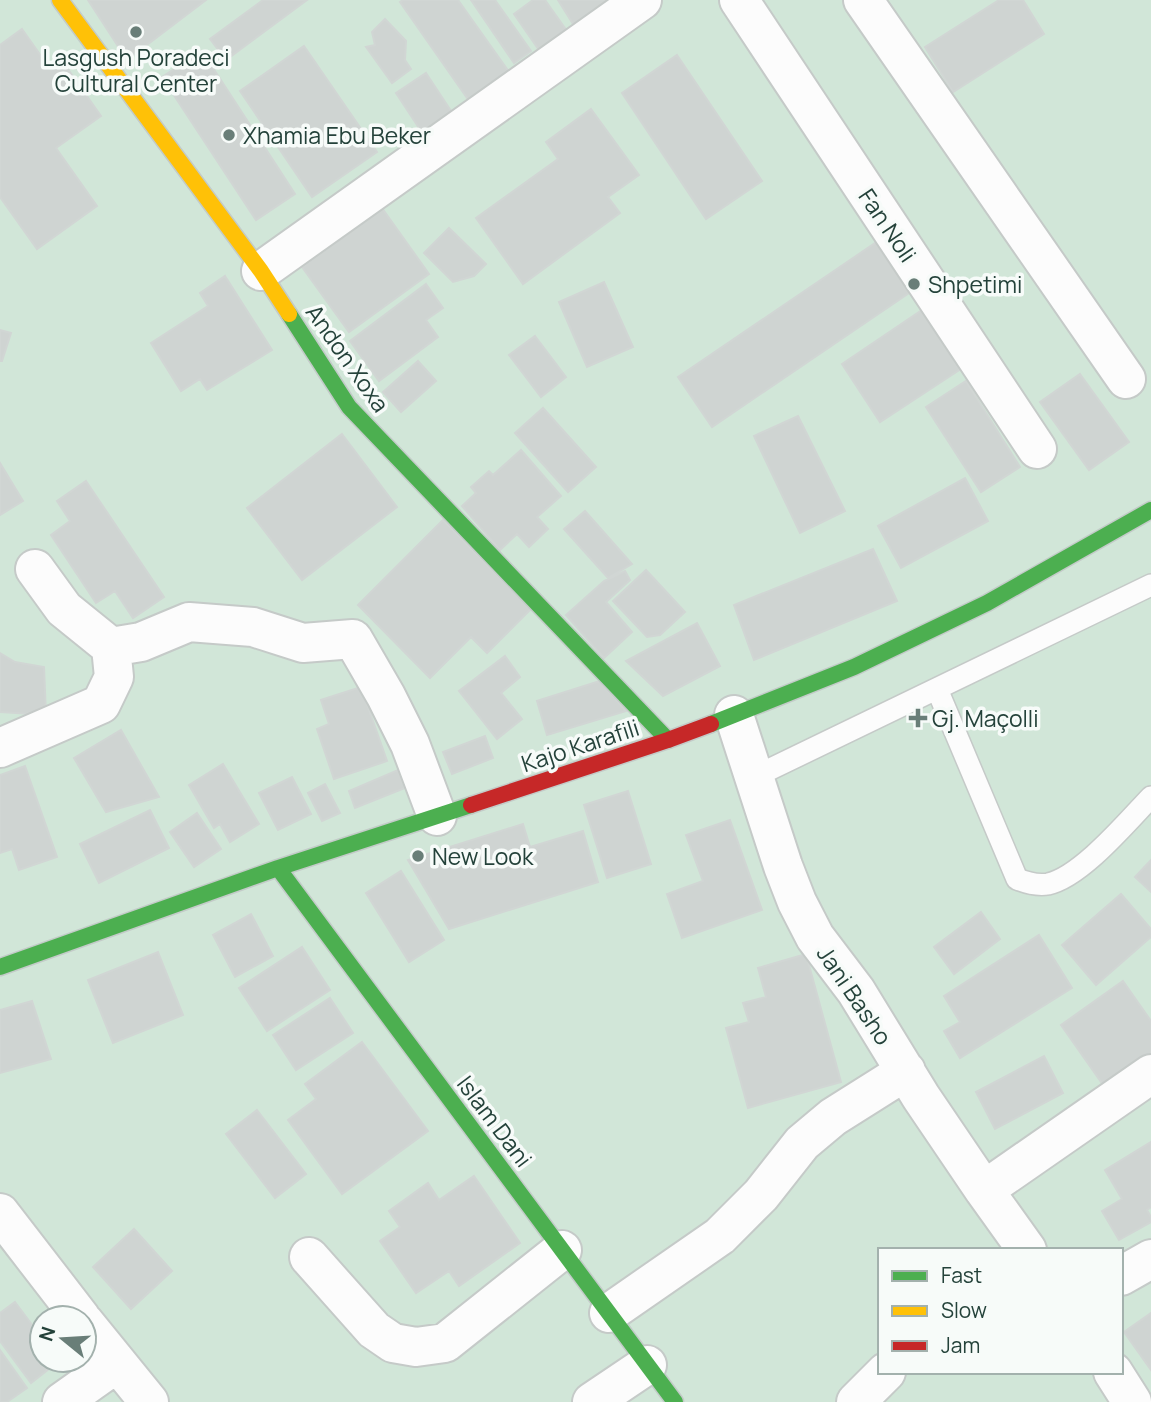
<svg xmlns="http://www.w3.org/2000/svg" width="1151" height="1402" font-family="Manrope,sans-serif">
<rect width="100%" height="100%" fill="#e8edeb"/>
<path fill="#d1e6d8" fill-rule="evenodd" d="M0,0h1151v1402h-1151zM880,1250h241v122h-241zM42,1318h42v42h-42z"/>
<path fill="#cfd4d2" stroke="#d1d6d4" stroke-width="2" d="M88,0h118l-79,60z
M263,0h44l-81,60 -16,-21z
M403,0h55l54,76 -40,29 -72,-103z
M471,0h24l36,51 -17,12z
M533,0h12l22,31 -28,19 -25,-36z
M558,0h66l-46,32z
M999,0h24l21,34 -91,58 -28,-45z
M385,19l21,22 -1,19 6,9 -19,14 -26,-36 9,-2 -3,-13z
M22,29l29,41 12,-8 38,54 -45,32 41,58 -60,43 -37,-52v-152z
M304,46l73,106 -65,45 -72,-106z
M202,51l93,143 -39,26 -94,-143z
M677,55l85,126 -56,38 -84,-126z
M426,73l29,44 -30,20 -29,-44z
M591,109l48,66 -31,22 12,16 -97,71 -47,-66 82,-59 -12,-17z
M382,208l47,66 -80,58 -47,-65z
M449,228l37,36 -12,12 -21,6 -29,-29z
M881,239l34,50 -203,138 -34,-50z
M225,276l47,74 -65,40 -7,-11 -19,12 -30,-48 57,-37 -8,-13z
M604,282l29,65 -46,20 -28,-65z
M426,284l17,24 -17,12 12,17 -59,44 -29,-40z
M931,304l39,59 -90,59 -38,-58z
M0,330l11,3 -9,28h-2z
M535,336l31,41 -25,20 -32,-42z
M418,361l18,20 -35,31 -18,-20z
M1080,374l49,68 -40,28 -49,-68z
M966,381l54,86 -39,25 -55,-85z
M543,408l53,59 -28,25 -53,-59z
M798,416l47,95 -45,22 -46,-97z
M342,434l55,73 -95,73 -55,-72z
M521,450l40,46 -24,21 11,12 -19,18 -12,-13 -17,16 -38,-44 14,-13 -5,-6 18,-16 4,4z
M0,463l23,38 -23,14z
M965,478l23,43 -87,47 -23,-42z
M86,481l78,116 -31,21 -18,-27 -19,12 -45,-68 19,-14 -13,-20z
M585,511l47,53 -24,14 -44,-49z
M443,520l88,89 -44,44 -16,-16 -41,41 -72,-73z
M873,549l24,52 -143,59 -20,-55z
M646,570l39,42 -25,23 -13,2 -34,-36z
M625,571l5,9 -24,22 26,30 -28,26 -38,-43 38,-34z
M697,623l23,43 -57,30 -37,-35z
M0,653l15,9 29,5 2,48 -46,-3z
M505,656l15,21 -19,16 21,26 -25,20 -38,-48z
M600,681l26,30 -79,24 -10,-34z
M361,687l26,74 -53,18 -17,-50 12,-5 -8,-24z
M121,730l38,67 -53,15 -32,-54z
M485,736l8,22 -41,16 -9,-22z
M223,764l36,60 -29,18 -10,-18 -6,4 -25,-43z
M25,766l32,91 -38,13 -7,-21 -12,4v-78z
M398,770l7,18 -50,20 -6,-17z
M292,777l19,37 -33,16 -19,-37z
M325,784l15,29 -18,8 -14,-28z
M628,791l23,73 -44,14 -23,-73z
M150,810l19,38 -70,35 -19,-39z
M197,813l24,36 -27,18 -24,-35z
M730,820l32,90 -80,28 -15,-44 36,-13 -17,-46z
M523,824l7,23 53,-16 15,51 -149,47 -41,-69z
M1151,860v32l-16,-15z
M401,871l43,69 -35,22 -43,-69z
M1121,894l30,35v8l-55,48 -34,-40z
M981,912l19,27 -46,35 -20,-27z
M251,914l22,42 -38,21 -22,-42z
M1039,935l33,53 -112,70 -16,-27 16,-9 -16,-26z
M302,947l28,43 -63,41 -28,-43z
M158,952l25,63 -70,28 -25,-63z
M806,954l35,128 -93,26 -22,-80 23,-6 -6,-19 23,-6 -8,-29z
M1123,981l28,40v37l-45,31 -45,-64z
M330,998l23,35 -57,37 -23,-35z
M32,1001l19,58 -51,14v-63z
M362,1042l66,89 -86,63 -54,-74 28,-21 -11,-15z
M1044,1056l19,37 -68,36 -19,-37z
M257,1110l49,64 -31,24 -49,-64z
M1151,1142v65l-4,3 4,7v5l-32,18 -17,-29 20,-12 -17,-29z
M474,1176l46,67 -61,43 -10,-15 -33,22 -36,-52 20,-14 -11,-16 39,-28 11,17z
M134,1229l38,42 -41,38 -38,-42z
M15,1302l27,36v22l17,1 -28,22 -31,-42v-28z
M1151,1313v57l-27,-38z
M0,1350l27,38 -20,14h-7z"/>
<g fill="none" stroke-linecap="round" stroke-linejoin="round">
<g stroke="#c5cac8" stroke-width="24">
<path id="lane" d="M937,689l80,190c10,4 20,7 31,5 33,-7 79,-62 103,-87
M754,777l397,-192"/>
</g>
<g stroke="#c5cac8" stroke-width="42">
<path id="street" d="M739,0l298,449
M863,0l263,379
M261,271l381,-271
M35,569l29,40 47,38 30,-5 48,-20 64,5 50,16 50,-4 33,57 24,48 27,72
M734,715l49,151 14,36 18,35 41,54 65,106 63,93 43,60
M0,748l101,-44 13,-27 -3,-30
M984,1190l167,-116
M0,1213l81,105
M309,1257l65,73 19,13 23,4 29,-4 117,-93
M1121,1276l30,-17
M609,1313l111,-77 41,-41 41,-52 31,-26 73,-46
M84,1322l65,80
M1113,1372l19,30
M62,1402l55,-39
M592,1402l55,-37
M856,1402l30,-30"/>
</g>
<g stroke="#c3cbc8" stroke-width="19">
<path id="fast" d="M289,314l60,93 319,333
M711,724l143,-57 133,-64 164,-93
M278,868l397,534
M0,967l278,-99 193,-63"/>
</g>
<g stroke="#c3cbc8" stroke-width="19">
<path id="slow" d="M60,0l201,271 28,43"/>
</g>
<g stroke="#c3cbc8" stroke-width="19">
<path id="jam" d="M471,805l197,-65 43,-16"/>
</g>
<use href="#lane" stroke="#fcfcfc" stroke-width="21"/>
<use href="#street" stroke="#fcfcfc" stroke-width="38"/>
<use href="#fast" stroke="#4caf50" stroke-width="16"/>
<use href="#slow" stroke="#ffc107" stroke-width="16"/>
<use href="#jam" stroke="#c62828" stroke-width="16"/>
</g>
<g fill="#697e78" stroke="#f7fbf9" stroke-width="2.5">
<circle cx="136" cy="32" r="7"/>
<circle cx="229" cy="135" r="7"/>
<circle cx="914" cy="284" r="7"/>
<path d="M914.5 707.5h7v7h7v7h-7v7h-7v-7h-7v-7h7z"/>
<circle cx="418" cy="856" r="7"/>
</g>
<g text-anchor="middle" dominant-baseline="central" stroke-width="7" stroke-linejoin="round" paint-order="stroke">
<g font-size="23" fill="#24423a" stroke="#f7fbf9" text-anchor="start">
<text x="136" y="57" text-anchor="middle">Lasgush Poradeci<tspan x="136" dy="26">Cultural Center</tspan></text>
<text x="243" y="135">Xhamia Ebu Beker</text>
<text x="928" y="284">Shpetimi</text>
<text x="932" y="718">Gj. Maçolli</text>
<text x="432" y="856">New Look</text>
</g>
<g font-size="23" fill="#24423a" stroke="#f7fbf9">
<text transform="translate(888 225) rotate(56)">Fan Noli</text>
<text transform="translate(348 358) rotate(55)">Andon Xoxa</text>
<text transform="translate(580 745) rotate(-18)">Kajo Karafili</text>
<text transform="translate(855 995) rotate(56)">Jani Basho</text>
<text transform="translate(495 1121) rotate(53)">Islam Dani</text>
</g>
</g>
<rect x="878" y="1248" width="245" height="126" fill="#f7fbf9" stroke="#a3b1ad" stroke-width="2"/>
<rect x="892" y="1271" width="35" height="10" fill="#4caf50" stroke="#a3b1ad" stroke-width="2"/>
<text x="941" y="1283" font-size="21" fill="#24423a">Fast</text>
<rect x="892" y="1306" width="35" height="10" fill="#ffc107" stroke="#a3b1ad" stroke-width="2"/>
<text x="941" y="1318" font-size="21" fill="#24423a">Slow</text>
<rect x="892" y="1341" width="35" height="10" fill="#c62828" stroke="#a3b1ad" stroke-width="2"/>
<text x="941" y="1353" font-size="21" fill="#24423a">Jam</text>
<g transform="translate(63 1339) rotate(288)"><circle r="33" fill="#f7fbf9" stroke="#a3b1ad" stroke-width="2"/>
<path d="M0-5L12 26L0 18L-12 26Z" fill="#697e78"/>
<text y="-10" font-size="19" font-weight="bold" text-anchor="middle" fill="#24423a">N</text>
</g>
</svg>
